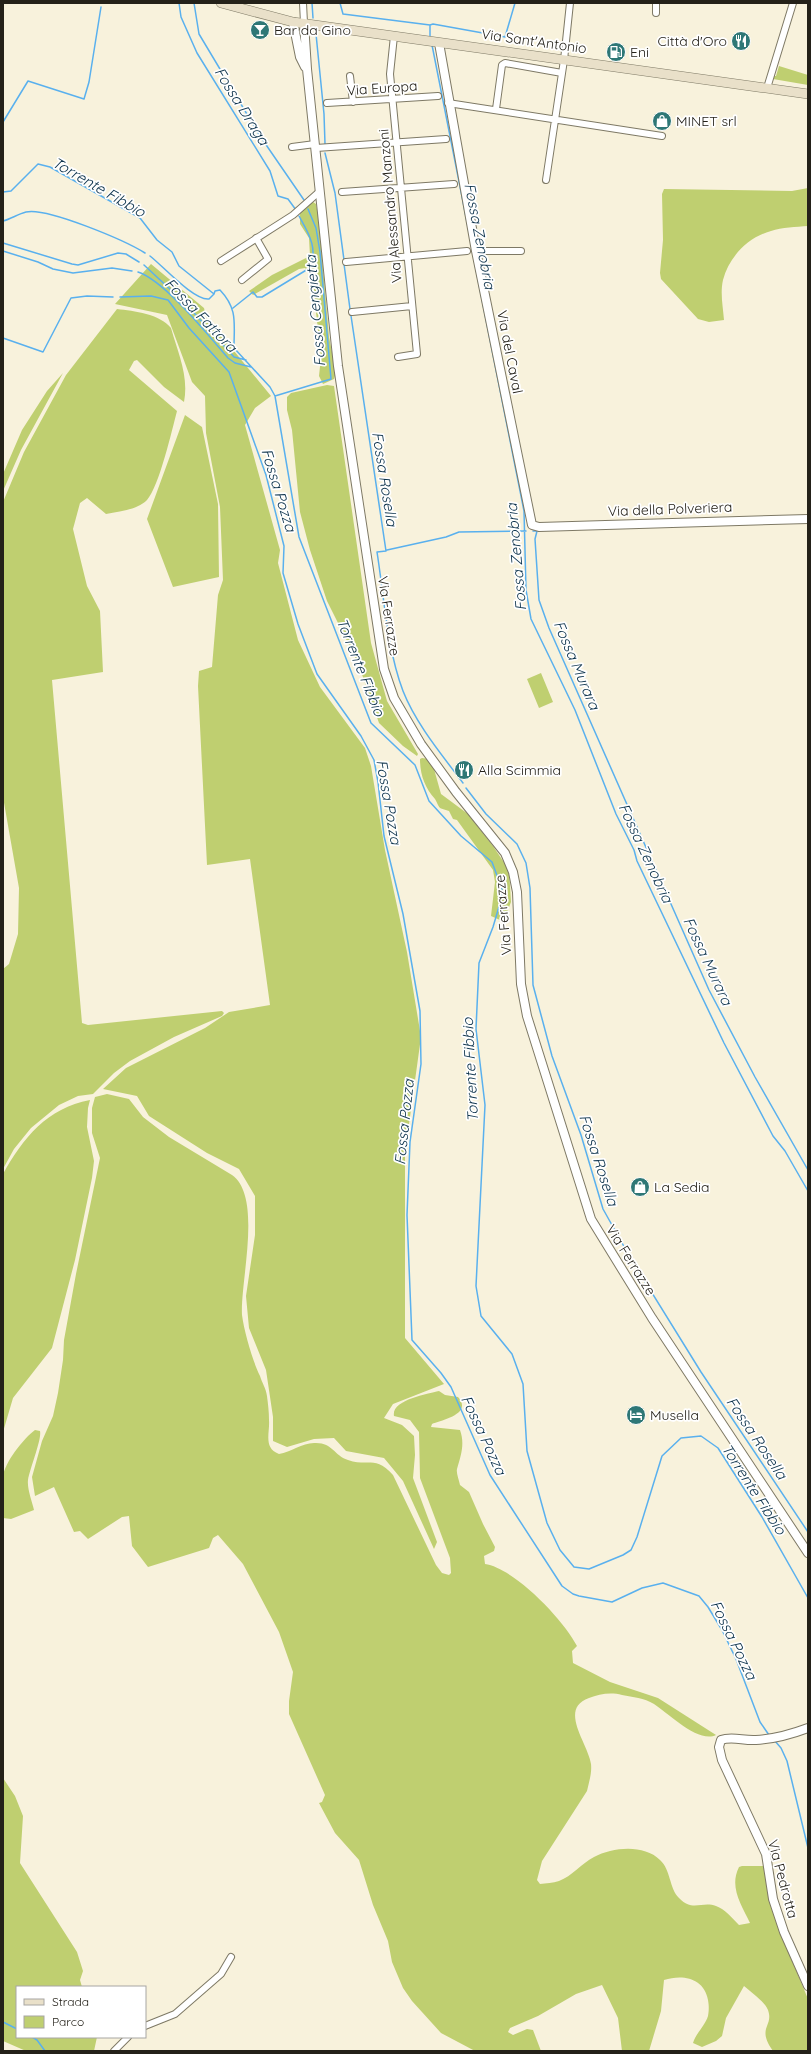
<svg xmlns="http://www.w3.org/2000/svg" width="811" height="2054" font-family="Quicksand,sans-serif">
<rect width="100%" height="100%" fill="#f8f2dc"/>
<path fill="#bfcf70" d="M779,66l29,9v10l-35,-6v-3h3z
M808,188v38c-12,1 -26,1 -37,5 -23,6 -42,26 -48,49 -3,13 0,27 1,40l-15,2 -11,-3 -37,-40 -1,-6 3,-33 -1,-46 2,-5 128,2z
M313,202l3,2 3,16 10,117 7,35 -2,7 -11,5 -4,-8 2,-19 -7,-63v-12l-4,-9 -5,-5 -6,1 -46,26 -4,-4 23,-16 38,-19 -1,-18 -9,-14v-10l3,-6z
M151,264l53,44 2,9 65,79 -16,12 -10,17 35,125 -2,13 20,77 22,47 45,61 6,18 14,84 22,102 14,85 -16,116v185l39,46 -51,20 -9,14 18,7 12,11 1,19 -2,23 24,64 -3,7 -31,-68 -19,-23 -38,-7 -12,-13 -20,1 -27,8 -14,-6v-24l-7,-47 -17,-42 -3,-32 9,-61v-39l-16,-27 -32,-16 -58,-37 -12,-20 -34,-7 23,-21 79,-40 24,-16 41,-7 -20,-146 -43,6 -9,-179 1,-15 13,-4 6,-72 5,-15 -3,-73 -14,-74 -1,-37 -13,-14 -25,-67 -52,-11z
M117,309c17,2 43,5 54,19 7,25 18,48 13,74l-20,-15 -27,-27 -3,1 -5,9 48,41c-5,19 -18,76 -30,89 -10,10 -27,11 -41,14l-19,-16 -7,5 -7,26 14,57 13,25 3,61 -51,8 30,343 6,2 134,-14 2,2 -2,3 -48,21 -44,24 -16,12 -21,21 -15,2 -19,9 -28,23 -17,21 -11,20v-200l6,-5 9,-30 1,-46 -16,-91v-295l21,-50 42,-77z
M63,373l-42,77 -18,41v-17l19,-44 25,-39z
M327,385l7,1 37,257 16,58 31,53 -1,2 -14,-10 -24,-23 -21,-60 -31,-62 -17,-51 -10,-38 -8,-82 -5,-20v-13l4,-4z
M185,415l17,12 16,77 1,73 -46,10 -26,-68z
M541,673l12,29 -14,6 -12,-29z
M422,758l7,1 5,10 7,25 27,20 25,32 16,24 2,32 -7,18h-4l-9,-4 4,-34 -2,-12 -36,-50 -4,-1 -4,-8c-3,-1 -7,-2 -9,-3 -2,-2 -3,-6 -5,-9 -10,-11 -15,-24 -15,-40z
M107,1094l22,5 14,18 26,20 63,38c31,22 8,106 10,140 2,16 11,47 18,61 2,7 6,12 7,20 1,8 2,16 2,24 1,13 -6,28 10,34 12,-2 23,-11 35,-11 19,-1 19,12 34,17 20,7 27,-5 45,15l43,90 6,8 7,2 2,-2 -1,-15 -30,-80 -1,-46 -9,-12 -16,-4c-3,-16 33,-22 45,-25l6,4 13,2c15,17 -16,23 -26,27l-1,3 29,3c5,14 1,25 -3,39 -1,4 2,11 3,16l9,7 14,32 12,23 -1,4 -10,5 1,8c29,4 79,56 92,82l-5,5 1,12 37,19 48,16 58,37c-17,9 -48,-22 -62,-31 -10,-6 -21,-7 -32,-9 -11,-3 -23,-1 -33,3 -31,11 -1,45 2,66 1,9 -2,18 -4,27l-45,70 -5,19 3,4c6,-1 13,-1 19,-3 13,-5 22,-17 35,-24 19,-10 50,-13 66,3 11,10 9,28 19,38 13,14 23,3 37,8 9,3 16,12 23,19l11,-2c-9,-19 -21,-36 -11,-56l3,-1h23l2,23 9,33 32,77v52h-35c-17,-24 1,-24 -5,-41 -3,-8 -17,-18 -24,-24l-18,32 -4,18 -6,5 -14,6 -9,-4c3,-10 12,-17 15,-27 1,-6 1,-10 0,-16 -4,-22 -25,-26 -44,-20l-3,31 -12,40h-27l-4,-33 -16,-33 -26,9 -38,22 -28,12 -2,4 5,3 14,-6 6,1 8,21h-66l-34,-18 -29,-32 -9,-13 -11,-26 -4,-21 -15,-36 -14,-45 -24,-27 -16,-30 3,-1 3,-7 -36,-81v-13l4,-29 -14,-40 -36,-68 -25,-29 -5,3 -4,10 -61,19 -16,-21 -3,-30 -7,1 -34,22 -8,-8 -6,1 -20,-45 -19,9 -3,-19 10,-36 11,-25 5,-23 5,-33 1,-20 12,-66 24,-116 -8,-25v-25l3,-11z
M90,1100l-2,8 -1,19 7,34 -2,17 -17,82 -23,88 -39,50 -10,34v-258c20,-36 44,-66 87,-74z
M35,1430l5,1c2,8 -10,37 -12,49 -1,9 4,21 6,30l-23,9 -8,-1c0,-14 -1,-28 0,-41 1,-14 21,-39 32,-47z
M3,1778l12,18 8,20 -3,47 57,89 6,19 -3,9 2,7h-65v50h80l-3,14h-68l-23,-10z"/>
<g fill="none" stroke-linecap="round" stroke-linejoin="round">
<path stroke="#59b0ee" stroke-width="1.5" d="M179,3l2,14 16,36 73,118 8,25 10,3 8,11
M194,3l5,31 61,102 44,64
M312,3l1,15
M340,3l3,11 87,11
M316,34l8,80 1,30
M430,37v-12l3,-1 72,13 10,-34
M432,45l37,187
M3,122l25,-41 56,18 5,-17 12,-75
M325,153l10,40 9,67
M3,192l8,-1 27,-27 12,3 90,51 17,22 15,12 7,14 35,28 1,-3 5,-1c18,19 14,33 14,58l36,39 5,9 24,141 72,186 44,42 14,36 32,35 31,26 10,27 -1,11 -8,27 -14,36 -3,66 9,76 -9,181 5,30 31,38 11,30 4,67 20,72 13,27 14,17 15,2 34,-14 8,-5 6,-13 25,-81 19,-18 20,-2 17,12 44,69 46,81
M3,221c8,-2 15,-7 23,-9 21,-5 100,29 119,41
M3,243l69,21 6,1 40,-12 8,1 13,8
M3,251l35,11 15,7 20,4 39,-5 20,3
M150,256c13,10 44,45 59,43l5,-5
M474,259l50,252 2,79 5,29 44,91 41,104 18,36 3,11 87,182 49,93 12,15 23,40
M344,264l6,45 36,242 -9,1c7,44 10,97 26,139 13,33 39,64 60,92
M144,265l42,39 48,53 12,3
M138,272c27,9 70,63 90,86l7,5 16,4
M120,297l31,-1 17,4 21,28 40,44 37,103 18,71 -1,27 15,51 19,50 44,62 13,24 4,22 6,54 19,78 17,97 1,53 -11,78 -3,73 5,125 29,33 10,14 39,88 72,111 11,8 6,2 33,6 30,-14 21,-5 36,13 9,11 14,23 14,29 24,63 9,13
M233,308l20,-16 4,5h5l46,-28c12,-18 0,-37 -9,-53
M3,338l40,14 28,-54 16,-2 26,1
M275,396l56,-17 -11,-127 -4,-24 -8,-19
M533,531h4l-2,8 4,61 10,28 160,362 46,87 53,93
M387,550l59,-13 13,-5 67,-1
M466,788l20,26 31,30 9,19 4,25 3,97 19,71 29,79 22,74 28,50 70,113 107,160
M775,1741l6,7 6,13 21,87
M3,2022l14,7
M32,2037l5,3 8,11"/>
<g stroke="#7e7965" stroke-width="8">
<path id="minor" d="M303,3l1,20
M656,13v-10
M394,36l-4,38 27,280 -19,3
M350,76l3,26
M767,88l26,-85
M327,103l111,-7
M448,103l214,33
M496,109l6,-44 3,-2 57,10
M292,147l23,-3
M316,148l130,-9
M546,180l18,-120 6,-57
M342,192l112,-8
M476,251h45
M221,261l72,-46 26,-23
M346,262l121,-11
M242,280l26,-21 -12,-21
M352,312l60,-6
M145,2026l30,-12 46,-40 10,-17
M114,2051l14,-14"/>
</g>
<g stroke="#7e7965" stroke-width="10">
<path id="tertiary" d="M293,22l7,35 5,10
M304,23l3,46 31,297 46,303 10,29 27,46 35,48 49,61 8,19 4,20 4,92 6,32 64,203 61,99 156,235
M439,43l37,208 56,274 7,2 269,-8
M808,1728c-16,6 -34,11 -52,12 -12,1 -24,-4 -35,0l-2,7 3,13 44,94 7,45 11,33 24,54"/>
</g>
<g stroke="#7e7965" stroke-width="10">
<path id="secondary" d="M221,3l72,19 515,72"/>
</g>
<use href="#minor" stroke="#fff" stroke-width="6"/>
<use href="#tertiary" stroke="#fff" stroke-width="8"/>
<use href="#secondary" stroke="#e9e0c9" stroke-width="9"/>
</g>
<defs>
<g id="bar-disc" transform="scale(1)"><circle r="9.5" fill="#2e7776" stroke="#fff"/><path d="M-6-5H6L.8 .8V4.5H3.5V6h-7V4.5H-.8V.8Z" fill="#fff"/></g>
<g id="restaurant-disc" transform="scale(1)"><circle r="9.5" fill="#2e7776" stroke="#fff"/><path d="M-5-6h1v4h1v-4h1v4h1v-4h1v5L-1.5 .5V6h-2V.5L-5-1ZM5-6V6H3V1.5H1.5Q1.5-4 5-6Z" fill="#fff"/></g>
<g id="fuel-disc" transform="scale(1)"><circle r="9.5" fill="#2e7776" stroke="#fff"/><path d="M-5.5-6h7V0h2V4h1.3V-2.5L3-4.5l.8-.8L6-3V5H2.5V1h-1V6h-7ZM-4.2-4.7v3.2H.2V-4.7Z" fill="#fff"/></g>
<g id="shop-disc" transform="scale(1)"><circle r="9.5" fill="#2e7776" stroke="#fff"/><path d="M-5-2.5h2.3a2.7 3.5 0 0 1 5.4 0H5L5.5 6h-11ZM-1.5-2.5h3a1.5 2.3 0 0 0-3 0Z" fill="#fff"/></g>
<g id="hotel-disc" transform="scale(1)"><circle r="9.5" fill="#2e7776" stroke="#fff"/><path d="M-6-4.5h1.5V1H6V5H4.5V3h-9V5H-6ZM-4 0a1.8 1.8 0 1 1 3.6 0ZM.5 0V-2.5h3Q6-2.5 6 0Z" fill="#fff"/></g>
</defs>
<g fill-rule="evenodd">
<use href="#bar-disc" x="260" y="30"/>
<use href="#restaurant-disc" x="741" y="41"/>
<use href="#fuel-disc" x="616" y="52"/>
<use href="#shop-disc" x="662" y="121"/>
<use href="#restaurant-disc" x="464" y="770"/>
<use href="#shop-disc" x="640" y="1187"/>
<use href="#hotel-disc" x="636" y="1415"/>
</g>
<g text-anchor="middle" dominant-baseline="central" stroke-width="3.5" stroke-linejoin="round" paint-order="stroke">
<g font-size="14" fill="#242119" stroke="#fff" text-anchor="start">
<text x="274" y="30">Bar da Gino</text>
<text x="727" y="41" text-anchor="end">Città d'Oro</text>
<text x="630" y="52">Eni</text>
<text x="676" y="121">MINET srl</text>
<text x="478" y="770">Alla Scimmia</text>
<text x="654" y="1187">La Sedia</text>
<text x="650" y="1415">Musella</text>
</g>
<g font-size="14" fill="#242119" stroke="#fff">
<text transform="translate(534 41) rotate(8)">Via Sant'Antonio</text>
<text transform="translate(382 88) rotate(-4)">Via Europa</text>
<text transform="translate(390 206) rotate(-95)">Via Alessandro Manzoni</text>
<text transform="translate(510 352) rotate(79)">Via del Caval</text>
<text transform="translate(670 509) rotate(-2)">Via della Polveriera</text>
<text transform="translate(389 616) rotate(81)">Via Ferrazze</text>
<text transform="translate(503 915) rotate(-95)">Via Ferrazze</text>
<text transform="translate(631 1260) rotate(58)">Via Ferrazze</text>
<text transform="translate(783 1879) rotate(75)">Via Pedrotta</text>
</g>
<g font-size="15" font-style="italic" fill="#0c324b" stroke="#fff">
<text transform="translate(242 106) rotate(58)">Fossa Draga</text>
<text transform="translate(99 187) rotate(30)">Torrente Fibbio</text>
<text transform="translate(480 236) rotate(79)">Fossa Zenobria</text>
<text transform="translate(315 311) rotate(-95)">Fossa Cengietta</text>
<text transform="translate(201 315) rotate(46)">Fossa Fattora</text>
<text transform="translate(385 479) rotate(81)">Fossa Rosella</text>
<text transform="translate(279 490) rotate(73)">Fossa Pozza</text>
<text transform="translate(516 557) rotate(-95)">Fossa Zenobria</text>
<text transform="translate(577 665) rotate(67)">Fossa Murara</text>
<text transform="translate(361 667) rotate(68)">Torrente Fibbio</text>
<text transform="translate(389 802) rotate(80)">Fossa Pozza</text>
<text transform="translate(646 853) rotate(65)">Fossa Zenobria</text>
<text transform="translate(708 961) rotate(65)">Fossa Murara</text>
<text transform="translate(470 1070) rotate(-93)">Torrente Fibbio</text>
<text transform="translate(404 1122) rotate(-84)">Fossa Pozza</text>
<text transform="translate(599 1160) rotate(72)">Fossa Rosella</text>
<text transform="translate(484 1435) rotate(65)">Fossa Pozza</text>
<text transform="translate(757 1438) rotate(56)">Fossa Rosella</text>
<text transform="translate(754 1489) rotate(57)">Torrente Fibbio</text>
<text transform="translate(734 1640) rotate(64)">Fossa Pozza</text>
</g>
</g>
<rect width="811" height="2054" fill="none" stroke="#242119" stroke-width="8"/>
<rect x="16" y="1986" width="130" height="52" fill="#ffffff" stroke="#a7a6a3"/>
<rect x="24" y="1999" width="20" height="6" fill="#e9e0c9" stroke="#a7a6a3"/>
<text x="52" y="2006" font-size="12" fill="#242119">Strada</text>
<rect x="24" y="2016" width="20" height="12" fill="#bfcf70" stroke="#a7a6a3"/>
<text x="52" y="2026" font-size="12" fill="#242119">Parco</text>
</svg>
